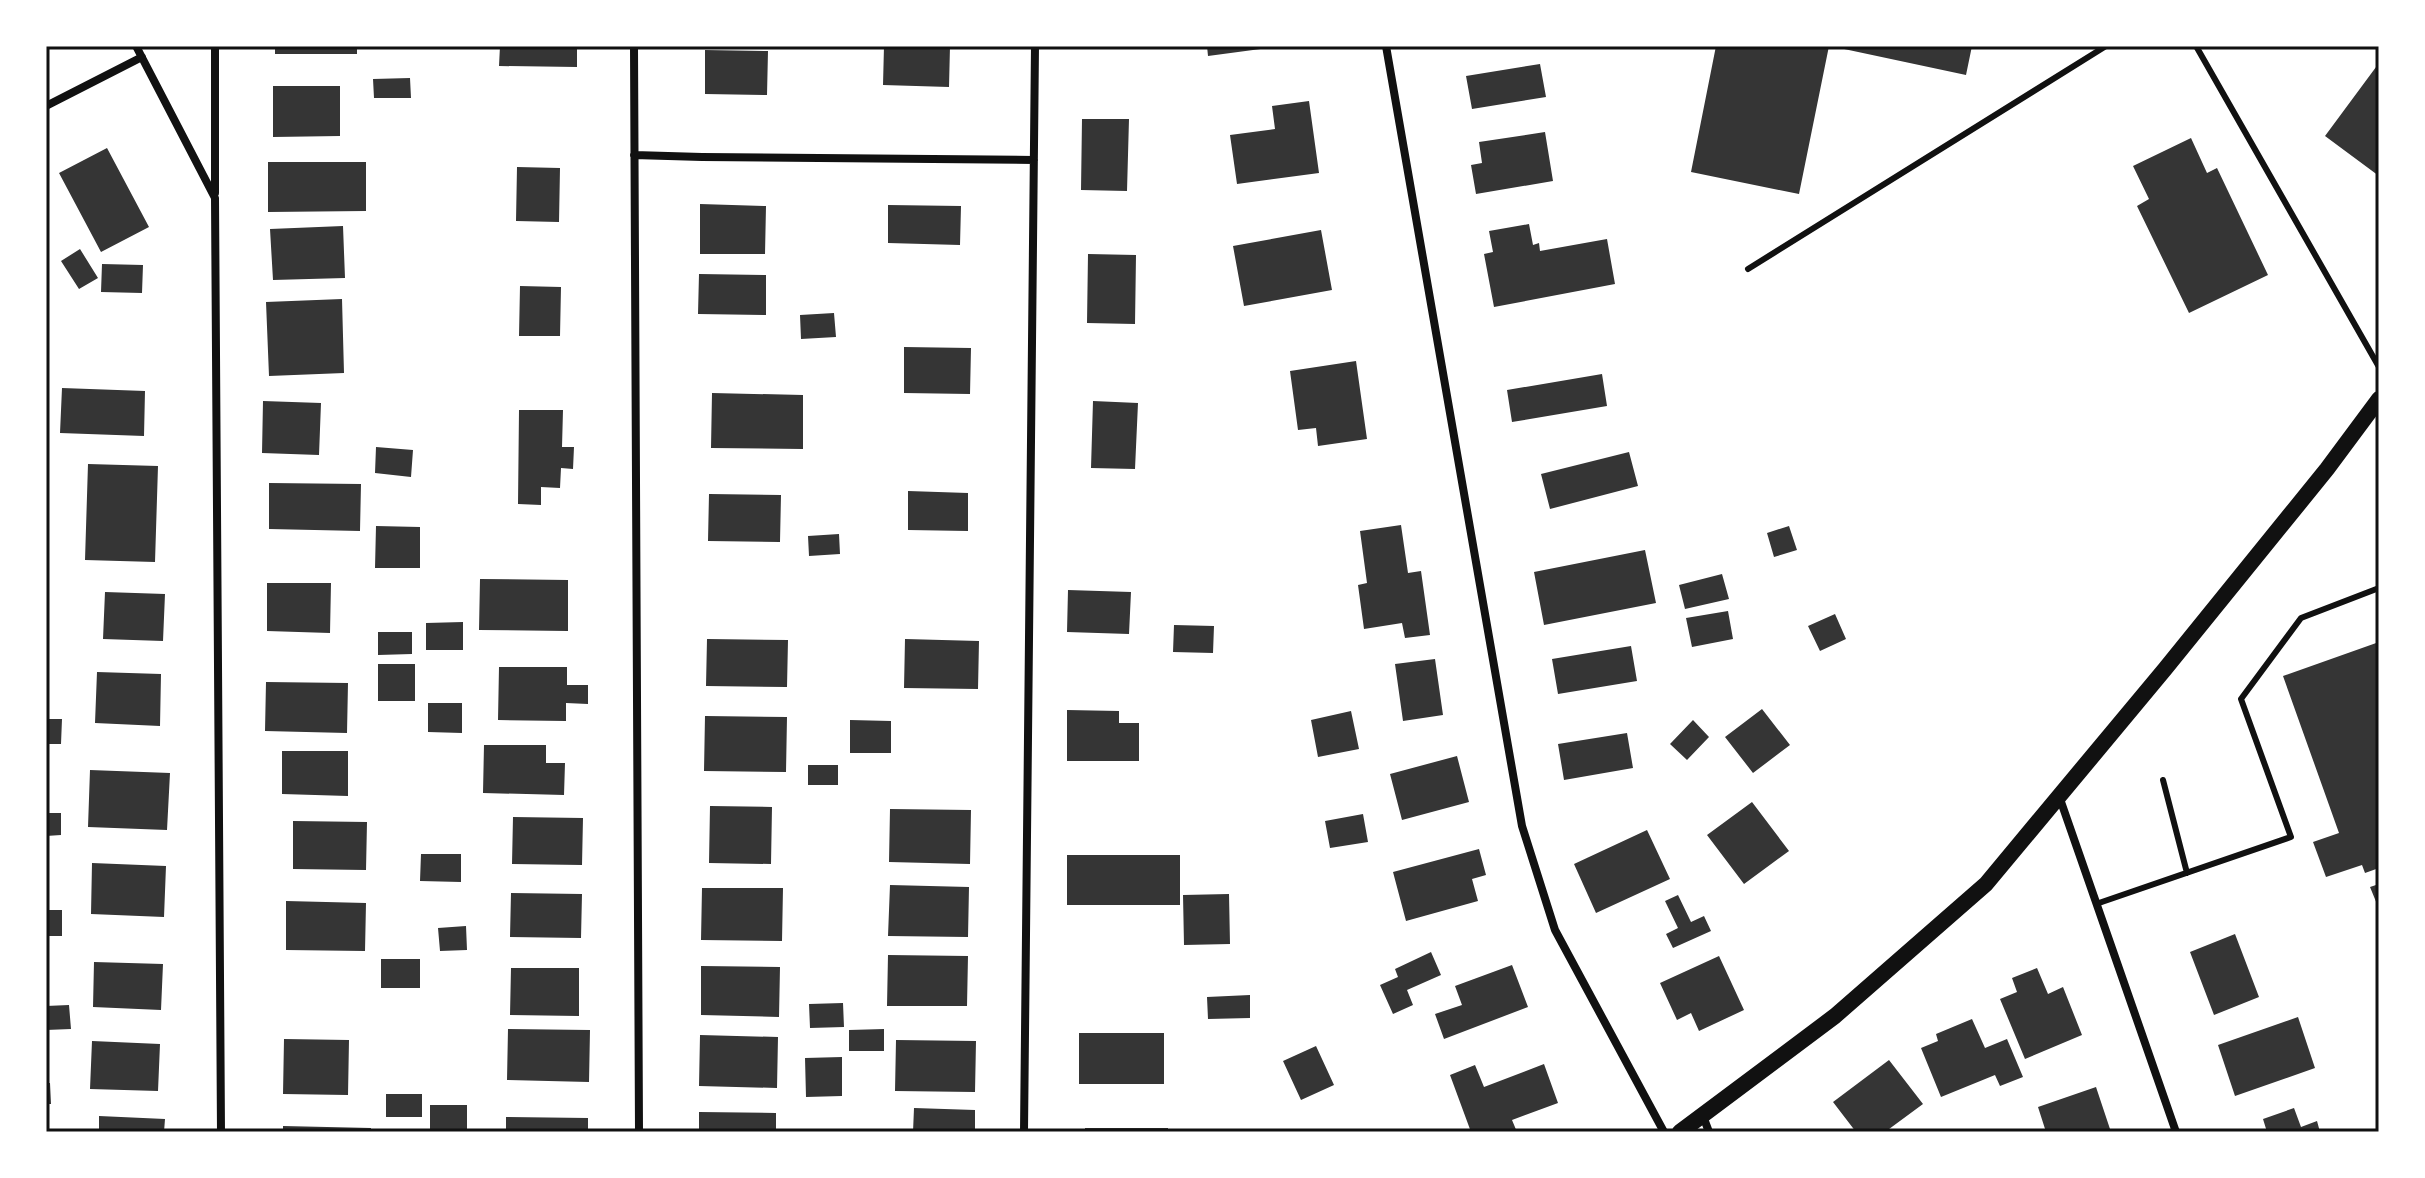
<svg xmlns="http://www.w3.org/2000/svg" width="2425" height="1178" font-family="'Noto Serif',serif">
<rect width="100%" height="100%" fill="#fff"/>
<path fill="#353535" d="M275,46h82v8h-82z
M500,46h77v21l-78,-1z
M884,46h66l-1,41 -66,-2z
M1207,46h61v2l-60,8z
M1716,46h113l-30,148 -108,-22z
M1830,46h142l-6,29z
M705,50l63,1 -1,44 -62,-1z
M2379,63v113l-54,-40z
M1540,64l6,33 -74,12 -6,-33z
M410,78l1,20h-37l-1,-19z
M273,86h67v50l-67,1z
M1309,101l10,72 -82,11 -7,-49 45,-6 -3,-23z
M1082,119h47l-2,72 -46,-1z
M1545,132l8,49 -77,13 -5,-29 11,-2 -3,-21z
M2191,138l16,35 10,-5 51,107 -79,38 -52,-107 12,-7 -16,-33z
M107,148l42,79 -48,25 -42,-79z
M268,162h98v49l-98,1z
M517,167l43,1 -1,54 -43,-1z
M700,204l66,2 -1,48h-65z
M888,205l73,1 -1,39 -72,-2z
M1529,224l4,21 6,-2 1,8 67,-12 8,45 -121,23 -10,-53 9,-2 -4,-21z
M343,226l2,52 -72,2 -3,-51z
M1321,230l11,60 -88,16 -11,-60z
M80,249l18,29 -19,11 -18,-28z
M1088,254l48,1 -1,69 -48,-1z
M102,264l41,1 -1,28 -41,-1z
M699,274l67,1v40l-68,-1z
M520,286l41,1 -1,49h-41z
M342,299l2,74 -75,3 -3,-74z
M834,313l2,24 -35,2 -1,-24z
M904,347l67,1 -1,46 -66,-1z
M1356,361l11,78 -49,7 -2,-18 -18,2 -8,-59z
M1602,374l5,32 -95,16 -5,-32z
M62,388l83,3 -1,45 -84,-3z
M712,393l91,2v54l-92,-1z
M263,401l58,2 -2,52 -57,-2z
M1093,401l45,2 -3,66 -44,-1z
M519,410h44l-1,37h12l-1,22 -12,-1 -1,20 -19,-1v18l-23,-1z
M376,447l37,3 -2,27 -36,-4z
M1629,452l9,34 -88,23 -9,-35z
M88,464l70,2 -3,96 -70,-2z
M269,483l92,1 -1,47 -91,-2z
M908,491l60,2v38l-60,-1z
M709,494l72,1 -1,47 -72,-1z
M1401,525l7,48 13,-2 9,64 -25,3 -3,-15 -38,6 -6,-44 9,-2 -7,-52z
M376,526l44,1v41h-45z
M1789,526l8,24 -23,7 -7,-24z
M839,534l1,20 -31,2 -1,-20z
M1645,550l11,53 -112,22 -10,-53z
M1722,574l7,25 -44,10 -6,-24z
M480,579l88,1v51l-89,-1z
M267,583h64l-1,50 -63,-2z
M1068,590l63,2 -2,42 -62,-2z
M105,592l60,2 -2,47 -60,-2z
M1728,611l5,28 -41,8 -6,-29z
M1835,614l11,25 -26,12 -12,-25z
M463,622v28h-37v-27z
M1174,625l40,1 -1,27 -40,-1z
M378,632h34v22l-34,1z
M707,639l81,1 -1,47 -81,-1z
M905,639l74,2 -1,48 -74,-1z
M2379,642v226l-14,5 -3,-8 -36,12 -13,-35 26,-9 -56,-157z
M1631,646l6,35 -79,13 -6,-35z
M1435,659l8,56 -40,6 -8,-57z
M378,664h37v37h-37z
M499,667h68v18h21v19l-22,-1v18l-68,-1z
M97,672l64,2 -1,52 -65,-3z
M266,682l82,1 -1,50 -82,-2z
M428,703h34v30l-34,-1z
M1762,709l28,36 -37,28 -28,-36z
M1067,710l52,1v12h20v38h-72z
M1351,711l8,38 -41,8 -7,-37z
M705,716l82,1 -1,55 -82,-1z
M46,719h16l-1,25h-15z
M850,720l41,1v32h-41z
M1693,720l16,17 -22,23 -17,-16z
M1627,733l6,35 -69,12 -6,-36z
M484,745h62v18h19l-1,32 -81,-2z
M282,751h66v45l-66,-2z
M1457,756l12,46 -67,18 -12,-46z
M808,765h30v20h-30z
M90,770l80,3 -3,57 -79,-3z
M1752,802l37,49 -45,33 -37,-49z
M710,806l62,1 -1,57 -62,-1z
M890,809l81,1 -1,54 -81,-2z
M46,813h15v22l-15,1z
M1363,814l5,28 -38,6 -5,-27z
M513,817l70,1 -1,47 -70,-1z
M293,821l74,1 -1,48 -73,-1z
M1647,830l23,49 -74,34 -22,-49z
M1479,849l7,26 -14,4 6,22 -72,20 -13,-49z
M421,854h40v28l-41,-1z
M1067,855h113v50h-113z
M92,863l74,3 -2,51 -73,-3z
M2379,884v25l-9,-22z
M890,885l79,2 -1,50 -80,-1z
M702,888h81l-1,53 -81,-1z
M511,893l71,1 -1,44 -71,-1z
M1229,894l1,50 -46,1 -1,-50z
M1678,895l13,27 13,-6 7,15 -38,17 -7,-14 12,-6 -13,-27z
M286,901l80,2 -1,48 -79,-1z
M46,910h16v26h-16z
M466,926l1,24 -27,1 -2,-23z
M2235,934l24,63 -45,18 -24,-63z
M1431,952l10,23 -34,15 6,15 -20,9 -13,-29 18,-8 -3,-8z
M888,955l80,1 -1,50h-80z
M1719,956l25,54 -45,21 -8,-18 -14,7 -17,-37z
M381,959h39v29h-39z
M94,962l69,2 -2,46 -68,-3z
M1512,965l16,42 -84,32 -9,-25 27,-9 -7,-19z
M701,966l79,1 -1,50 -78,-2z
M511,968h68v48l-69,-1z
M2037,968l11,26 15,-7 19,48 -57,24 -25,-60 17,-7 -5,-14z
M1250,995v23l-42,1 -1,-22z
M843,1003l1,24 -34,1 -1,-24z
M69,1005l2,24 -25,1v-24z
M2298,1017l17,51 -80,28 -17,-51z
M1972,1019l13,29 22,-9 16,38 -23,9 -5,-11 -54,22 -20,-49 17,-7 -2,-7z
M508,1029l82,1 -1,52 -82,-2z
M884,1029v22h-35v-21z
M1079,1033h85v51h-85z
M700,1035l78,2 -1,51 -78,-2z
M284,1039l65,1 -1,55 -65,-1z
M896,1040l80,1 -1,51 -80,-1z
M92,1041l68,3 -2,47 -68,-2z
M1316,1046l18,39 -33,15 -18,-39z
M842,1057v39l-36,1 -1,-39z
M1889,1060l34,44 -38,28h-29l-23,-30z
M1544,1064l14,39 -46,17 5,12h-46l-21,-57 25,-10 9,22z
M46,1083h4l1,21h-5z
M2096,1087l15,45h-65l-8,-25z
M386,1094h36v23h-36z
M430,1105h37v27h-37z
M914,1108l61,2v22h-62z
M2294,1108l7,19 16,-6 3,11h-53l-4,-13z
M699,1112l77,1v19h-77z
M99,1116l66,3 -1,13h-65z
M506,1117l82,1v14h-82z
M283,1126l88,2v4h-88z
M1085,1128h83v4h-83z"/>
<g fill="none" stroke-linecap="round" stroke-linejoin="round">
<path stroke="#111" stroke-width="6" d="M2196,46l183,321
M1748,269l358,-223
M2163,780l24,93
M2096,904l195,-67 -50,-138 60,-81 78,-30"/>
<path stroke="#111" stroke-width="8" d="M136,46l79,152 6,934
M215,46v147
M634,46l5,1086
M1386,46l136,780 33,104 109,202
M46,106l96,-49
M634,155l68,2 332,3
M2059,796l117,336
M1703,1116l6,16
M1024,1132l11,-1086"/>
<path stroke="#111" stroke-width="16" d="M1680,1132l155,-116 151,-132 179,-215 162,-200 52,-70"/>
</g>
<rect width="2425" height="1178" fill="none" stroke="#ffffff" stroke-width="96"/>
<rect x="48" y="48" width="2329" height="1082" fill="none" stroke="#111" stroke-width="3"/>
</svg>
